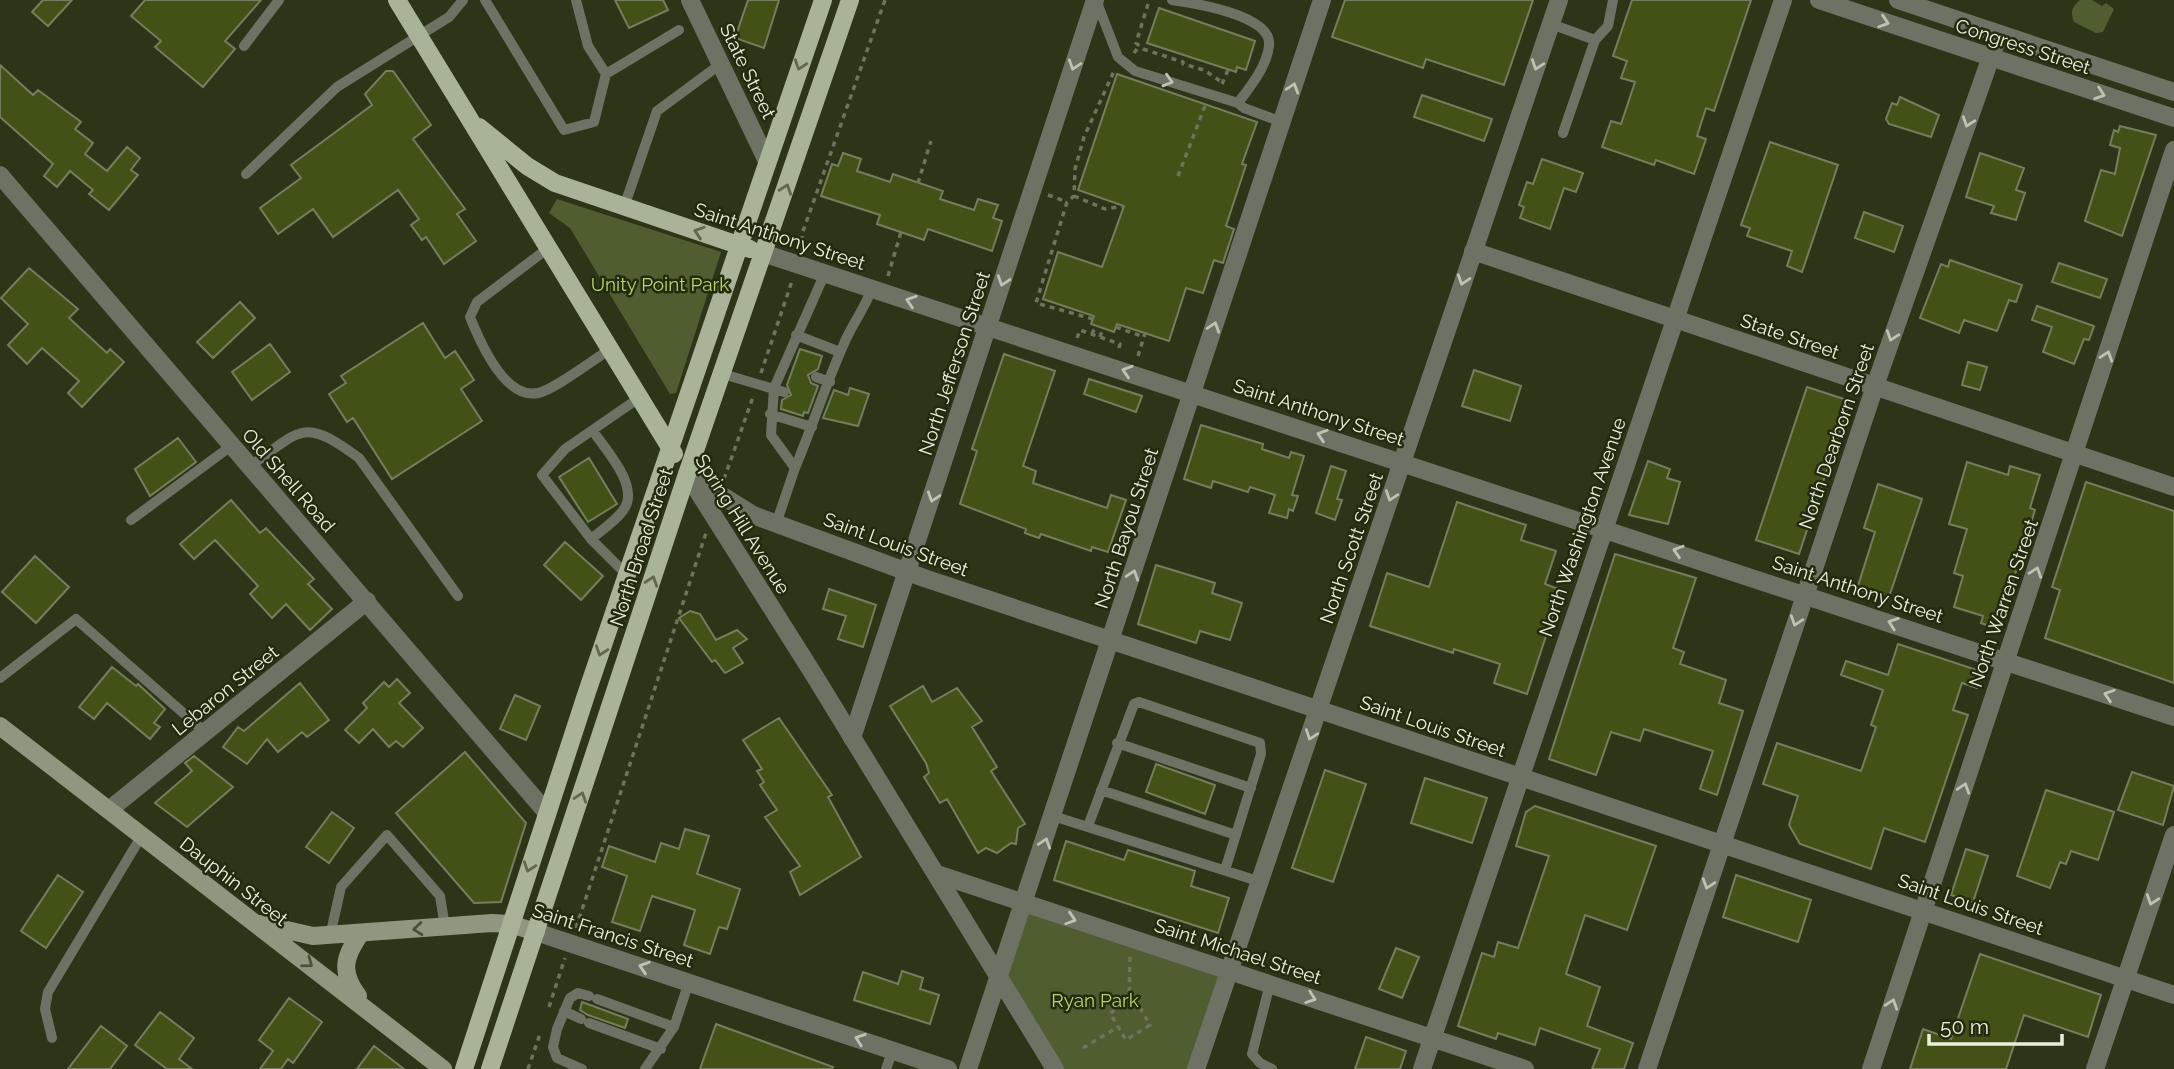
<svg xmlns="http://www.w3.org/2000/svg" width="2174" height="1069" font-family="Raleway,sans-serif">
<rect width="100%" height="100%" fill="#2d3519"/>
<path fill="#505d31" d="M2080,0h12l10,6 4,-3 8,6 -11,23 -7,1 -22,-11c-4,-10 -2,-15 6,-22z
M557,199l164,53 -45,141 -6,1 -100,-166 -21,-15z
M1025,903l206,68 -35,98h-141l-55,-92z"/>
<path fill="#425216" stroke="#747e5f" stroke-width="2" d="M43,0h29l-24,26 -16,-14z
M145,0h116l-36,41 10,8 -32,38 -48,-40 6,-6 -30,-25z
M615,0h48l5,10 -39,18z
M748,0h31l-15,48 -29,-10z
M1345,0h188l-29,85 -78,-26 -3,9 -91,-31z
M1632,0h119l-37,111 -8,-3 -9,28 9,3 -12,35 -38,-14 -2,5 -52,-18 9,-26 10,3 14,-42 -14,-4 6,-17 -14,-5z
M1159,8l96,33 -9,29 -9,-3 -1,5 -89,-29z
M0,65l33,30 5,-5 43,32 -6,7 18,14 -8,11 22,17 20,-24 13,11 -9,12 7,5 -29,35 -20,-16 4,-4 -23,-19 -13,16 -13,-11 9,-12 -53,-47z
M386,71h7l38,54 -18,14 52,70 -8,5 19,27 -32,23 -18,-27 -4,3 -11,-15 8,-6 -21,-29 -65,47 -20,-28 -35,25 -18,-26 41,-30 -10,-13 81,-60 -7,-11z
M1117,74l140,48 -15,42 4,1 -20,61 8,3 -11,34 -9,-3 -11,33 -17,-5 -17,53 -52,-17 -3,8 -23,-8 3,-8 -51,-17 15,-47 44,15 22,-61 -46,-16z
M1422,95l70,24 -8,22 -70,-24z
M1900,97l39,18 -8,22 -42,-13 -3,-5 6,-16 5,2z
M2120,126l36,9 -34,101 -37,-15 16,-51 14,4 5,-26 -10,-3 4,-15 4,2z
M1770,142l68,23 -36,107 -15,-6 5,-15 -45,-15 3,-8 -9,-3z
M843,153l18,6 -4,12 33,11 3,-8 50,17 -3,8 34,11 4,-11 20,6 -5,13 9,3 -10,30 -64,-22 -4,11 -47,-16 3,-9 -59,-19 11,-32 6,2z
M1980,153l44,15 -8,22 9,3 -9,27 -25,-7 3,-7 -28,-9z
M1542,159l41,14 -7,19 -12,-4 -14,41 -30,-11 4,-11 -5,-2 8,-23 6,2z
M1864,212l39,14 -9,26 -39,-14z
M1950,260l72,25 -6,17 -7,-2 -12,31 -33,-11 -5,13 -39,-15 21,-54 7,3z
M2059,263l48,16 -7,19 -48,-16z
M29,268l49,41 -9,9 38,35 3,-4 14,13 -42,45 -14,-14 11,-12 -37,-33 -15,16 -19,-19 20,-21 -27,-26z
M240,302l15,16 -42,40 -16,-16z
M2037,306l57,20 -5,14 -5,-1 -10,25 -31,-12 9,-25 -20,-7z
M423,323l22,35 10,-7 19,29 -13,9 21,32 -90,58 -39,-61 -6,4 -18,-28 17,-11 -5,-7z
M270,344l20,28 -38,28 -20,-28z
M800,349l22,7 -4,13 -10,6 3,8 7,3 -10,27 -4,-1 -1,4 -22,-7 1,-9 9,-5 -4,-10z
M1004,354l51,17 -32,95 13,5 -3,12 74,25 4,-13 15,5 -18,52 -16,-5 -1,4 -50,-17 -2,4 -14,-5 1,-4 -66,-25 17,-53 -5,-2z
M1968,362l19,5 -7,23 -18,-5z
M1474,370l47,16 -11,35 -48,-15z
M1089,379l53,17 -6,16 -52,-18z
M1807,387l43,14 -51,153 -43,-14z
M850,388l19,6 -11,32 -35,-8 11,-28 14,5z
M1201,425l62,19 -1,5 27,9 2,-6 13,4 -12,39 6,1 -5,15 -4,-2 -2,9 -18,-5 6,-18 -25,-8 -2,5 -35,-11 -2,7 -27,-9z
M178,438l18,24 -46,34 -15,-27z
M589,458l28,46 -29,18 -29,-45z
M1648,461l22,8 -3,9 13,4 -12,42 -39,-9z
M1967,462l41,13 2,-9 30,9 -10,33 5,2 -37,119 -17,-6 2,-7 -29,-9 9,-31 -9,-3 13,-44 -18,-5z
M1331,466l15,5 -9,28 5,1 -7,20 -19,-7z
M2086,482l88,29v172l-129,-45 15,-48 -8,-3z
M1878,484l44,15 -34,101 -31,-11 18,-57 -11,-4z
M231,500l29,33 6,-5 48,51 -6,5 24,25 -22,21 -24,-26 -14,14 -22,-24 8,-8 -43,-46 -21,19 -14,-15z
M1457,502l69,23 -5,15 35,11 -11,33 16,6 -34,104 -33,-11 6,-19 -46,-15 -1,4 -83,-27 17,-53 42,14z
M565,542l38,34 -22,24 -37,-35z
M1615,554l81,24 -23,70 11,4 -4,12 46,16 -7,23 24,8 -26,84 -17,-6 13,-38 -69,-22 -4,12 -29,-9 -15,43 -47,-16z
M35,556l34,31 -33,36 -34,-31z
M1156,565l59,18 -3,10 30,10 -12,37 -30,-9 -4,12 -58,-19z
M829,589l47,16 -13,42 -25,-8 8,-23 -23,-7z
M690,611l10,3 16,26 21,-10 10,9 -14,9 10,15 -18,10 -10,-13 -3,2 -33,-44z
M1898,644l85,28 -6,16 -15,-5 -9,27 15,5 -43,127 -41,-14 -13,41 -71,-25 -11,-19 9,-29 -35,-12 14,-41 84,28 15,-44 -5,-2 12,-35 -42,-15 5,-14 42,14z
M112,667l24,19 2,-2 27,25 -11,14 6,4 -10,12 -43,-36 -13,16 -15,-12z
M397,679l13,14 -11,10 24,25 -20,19 -7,-6 -7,6 -16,-18 -14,14 -14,-13 22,-22 -4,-5 21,-21 5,5z
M300,683l29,37 -22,17 -5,-5 -24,20 -11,-13 -20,25 -24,-17 15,-20 6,4z
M923,686l9,16 25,-14 25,33 -10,6 25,40 -6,4 34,53 -7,4 -2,16 -5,-1 -14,10 -11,-5 -8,5 -31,-54 -7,4 -16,-26 5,-4 -3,-10 -36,-57z
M515,695l25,11 -14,34 -26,-11z
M779,718l53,77 -4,2 33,60 -61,38 -10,-23 10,-6 -35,-49 12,-7 -17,-25 4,-3 -7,-11 5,-2 -19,-29z
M465,752l61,71 -25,79 -27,1 -78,-90z
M194,756l39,31 -46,40 -32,-24 37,-32 -7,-8z
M1156,764l59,21 -10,29 -59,-22z
M1325,770l41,14 -33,98 -41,-14z
M2132,772l42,14 -11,39 -45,-15z
M1425,778l62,20 -15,45 -61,-20z
M2046,790l68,22 -16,48 -27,-9 -5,13 -6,-2 -10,26 -33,-12z
M1535,806l121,40 -29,84 -42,-15 -19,59 34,13 -13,39 46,17 -9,26h-32l8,-20 -60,-21 -5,17 -37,-12 -2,6 -38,-13 24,-73 12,4 4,-15 20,6 31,-92 -33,-10 10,-34z
M332,812l22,16 -25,35 -23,-16z
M685,829l24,7 -12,38 43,15 -13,40 -8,-2 -9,27 -26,-9 11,-35 -43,-14 -12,35 -28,-9 15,-46 -25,-9 7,-21 46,16 6,-19 18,6z
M1066,841l58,19 4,-10 67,21 -4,15 38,12 -11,35 -164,-53z
M1966,849l22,7 -15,46 -22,-7z
M58,875l25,17 -37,56 -25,-17z
M1736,875l75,25 -13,42 -75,-25z
M1396,948l23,9 -17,41 -23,-9z
M1980,954l121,41 -13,42 -64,-22 -18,54h-96l13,-40 28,10z
M902,971l21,7 -3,11 19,6 -9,29 -76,-24 9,-28 35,12z
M289,998l33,24 -29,41 -5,-4 -7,10h-21l13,-18 -14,-11z
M582,1002l46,17 -3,9 -37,-13 -8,-5z
M160,1012l34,26 -15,21 13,10h-25l-32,-24z
M716,1024l117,43 -1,2h-132z
M101,1026l26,20 -17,23h-42z
M1366,1037l40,14 -6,18h-45z
M374,1046l30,23h-47z"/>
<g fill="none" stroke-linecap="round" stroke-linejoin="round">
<path stroke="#6d745c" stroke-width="3.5" stroke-dasharray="5 5" stroke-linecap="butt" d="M1148,4l-12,39 7,6 40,13v2l21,6 19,13
M1134,53l5,-7
M1222,84l6,-14
M1178,176l27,-70
M918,183l13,-42
M1048,195l19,7
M1074,196l31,13 19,-3
M802,251v-17l83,-234
M888,276l13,-44
M1093,319l-57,-16 31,-101 7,-6 1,-27 9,-32 31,-68
M1116,327l28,10
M1092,334l4,-9
M1100,337l3,-9
M1077,338l3,-8 40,14 -2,7
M1138,356l7,-23
M761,373l31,-92
M724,479l29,-82
M576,928l130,-395
M1135,999l15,26 -24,15 -16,-27z
M1129,1002l1,-46
M549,1007l16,-49
M1083,1048l35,-21
M528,1069l12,-35"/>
<path stroke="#6e7265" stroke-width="10" d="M485,0l79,130 30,-8 12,-48 73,-44
M576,0l12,46 18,28
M1096,0l22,57 17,14 103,32c12,-16 29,-37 31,-57 4,-31 -76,-43 -97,-46
M1551,24l44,16 13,-14 5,-26
M244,46l35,-46
M1238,103l6,5 38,14
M1563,133l32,-93
M246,174l91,-87 112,-70 14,-17
M624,207l33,-96 65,-48
M547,249l-70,53 -7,15c10,25 35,83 68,76 16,-3 55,-33 71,-43
M825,273l-51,115 -3,47 24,33c17,-40 30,-82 48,-122 8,-21 22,-37 29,-58
M796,335l44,17
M723,374l61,18
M816,377l14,5
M770,414l42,13
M250,466c52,-36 52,-50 109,-8l99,138
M131,520l100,-74
M776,524l19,-56
M591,539c11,-9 26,-19 33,-30 16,-23 -19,-60 -31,-78
M627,575l-36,-36 -49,-64 23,-26 74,-51
M0,678l76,-59 129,113
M1117,743l134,45
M1101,790l135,45
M1053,816l208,66
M1088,826l46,-122 5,-2 121,41 1,11 -36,116
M330,936l11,-49 46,-52 53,61 5,31
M1270,984l-18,70 8,9 12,6
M597,999l77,28
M564,1011l17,8
M589,1023l72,26
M52,1038l-7,-29 3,-17 94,-157
M582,1069l-25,-11 -4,-11 4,-18 13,-31 8,-5 11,3
M645,1069l29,-42 15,-45
M886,1069l7,-19"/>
<path stroke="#6e7265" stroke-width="18" d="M690,0l77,161
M1473,251l701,236
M852,738l243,-738
M109,810l258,-209
M937,874l588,195
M968,1069l354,-1069
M1196,1069l363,-1069
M1422,1069l361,-1069
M1647,1069l228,-683 124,-352
M1871,1069l303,-919
M2095,1069l79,-234"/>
<path stroke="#6e7265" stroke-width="18" d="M1819,0l355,118
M1898,0l276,92
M0,175l547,638
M763,253l1411,464
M687,474l66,41 171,63 1250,417
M689,477l125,198 241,394
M536,932l412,137"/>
<path stroke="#909781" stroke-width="18" d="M0,726l443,343
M260,924l53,12 179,-13 18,1 26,8
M358,996c-18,-24 -14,-39 2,-62"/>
<path stroke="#a9b397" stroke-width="18" d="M397,0l277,454
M479,127l48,39 28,17 195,66
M464,1069l123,-377 236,-692
M490,1069l197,-595 163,-474"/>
</g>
<defs><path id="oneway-chevron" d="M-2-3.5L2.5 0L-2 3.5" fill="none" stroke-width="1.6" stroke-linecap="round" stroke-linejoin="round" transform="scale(1.75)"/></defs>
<g stroke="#bec3b3">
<use href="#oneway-chevron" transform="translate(1884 22) rotate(18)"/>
<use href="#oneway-chevron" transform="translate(1074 65) rotate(108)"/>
<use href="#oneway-chevron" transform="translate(1537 65) rotate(109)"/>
<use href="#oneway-chevron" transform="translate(1168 81) rotate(17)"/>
<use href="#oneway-chevron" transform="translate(1293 88) rotate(-72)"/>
<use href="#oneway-chevron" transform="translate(2100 94) rotate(19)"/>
<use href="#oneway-chevron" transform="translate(1968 122) rotate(109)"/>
<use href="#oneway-chevron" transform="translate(1463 280) rotate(108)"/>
<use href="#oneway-chevron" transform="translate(1003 281) rotate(108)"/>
<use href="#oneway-chevron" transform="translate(911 301) rotate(-162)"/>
<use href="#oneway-chevron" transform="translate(1214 327) rotate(-72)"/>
<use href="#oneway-chevron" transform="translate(1892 336) rotate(109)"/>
<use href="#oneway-chevron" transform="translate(2107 356) rotate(-72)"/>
<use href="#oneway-chevron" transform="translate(1127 371) rotate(-162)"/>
<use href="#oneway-chevron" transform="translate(1322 435) rotate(-162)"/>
<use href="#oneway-chevron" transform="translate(1391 496) rotate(109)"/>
<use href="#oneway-chevron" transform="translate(933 497) rotate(108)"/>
<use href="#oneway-chevron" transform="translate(1678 551) rotate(-162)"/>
<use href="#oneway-chevron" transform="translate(2036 572) rotate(-71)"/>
<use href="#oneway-chevron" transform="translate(1133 575) rotate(-72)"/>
<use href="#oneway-chevron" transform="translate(1796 621) rotate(109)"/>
<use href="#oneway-chevron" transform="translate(1893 623) rotate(-161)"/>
<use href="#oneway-chevron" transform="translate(2109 695) rotate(-162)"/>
<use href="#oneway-chevron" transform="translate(1311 735) rotate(109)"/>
<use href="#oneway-chevron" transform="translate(1964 788) rotate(-72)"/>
<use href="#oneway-chevron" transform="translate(1045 843) rotate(-72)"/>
<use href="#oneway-chevron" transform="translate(1708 884) rotate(108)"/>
<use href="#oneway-chevron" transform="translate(2152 900) rotate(109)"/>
<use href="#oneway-chevron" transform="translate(1071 919) rotate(18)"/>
<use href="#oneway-chevron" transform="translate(644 967) rotate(-162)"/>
<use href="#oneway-chevron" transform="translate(1311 998) rotate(19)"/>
<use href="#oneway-chevron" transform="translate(1892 1004) rotate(-72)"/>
<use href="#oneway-chevron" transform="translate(860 1039) rotate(-161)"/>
</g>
<g stroke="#5f684c">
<use href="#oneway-chevron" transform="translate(800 65) rotate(109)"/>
<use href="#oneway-chevron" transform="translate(786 189) rotate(-71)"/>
<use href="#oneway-chevron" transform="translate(699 232) rotate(-162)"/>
<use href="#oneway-chevron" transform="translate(652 581) rotate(-72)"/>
<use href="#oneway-chevron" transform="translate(601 651) rotate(109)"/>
<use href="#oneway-chevron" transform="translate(581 797) rotate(-72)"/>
<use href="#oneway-chevron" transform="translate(529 867) rotate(109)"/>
</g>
<g stroke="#495137">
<use href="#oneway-chevron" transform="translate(418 929) rotate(175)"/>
<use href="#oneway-chevron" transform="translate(308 963) rotate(37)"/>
</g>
<g text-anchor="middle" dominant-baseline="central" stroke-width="5" stroke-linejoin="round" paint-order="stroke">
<g font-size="19" fill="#e9efdd" stroke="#232b0f">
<text transform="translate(2023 46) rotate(18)">Congress Street</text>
<text transform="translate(748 71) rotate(64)">State Street</text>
<text transform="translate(780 236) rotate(18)">Saint Anthony Street</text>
<text transform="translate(1790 336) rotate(19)">State Street</text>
<text transform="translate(954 363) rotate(-72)">North Jefferson Street</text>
<text transform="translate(1319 412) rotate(18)">Saint Anthony Street</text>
<text transform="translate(1836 436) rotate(-71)">North Dearborn Street</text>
<text transform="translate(289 480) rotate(49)">Old Shell Road</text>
<text transform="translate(743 524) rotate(58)">Spring Hill Avenue</text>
<text transform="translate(1582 527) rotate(-71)">North Washington Avenue</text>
<text transform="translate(1126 528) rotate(-72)">North Bayou Street</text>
<text transform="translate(896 544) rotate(20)">Saint Louis Street</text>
<text transform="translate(641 547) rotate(-72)">North Broad Street</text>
<text transform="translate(1351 548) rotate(-71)">North Scott Street</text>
<text transform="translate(1858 589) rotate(18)">Saint Anthony Street</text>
<text transform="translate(2003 603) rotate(-71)">North Warren Street</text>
<text transform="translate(225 690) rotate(-39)">Lebaron Street</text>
<text transform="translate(1433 726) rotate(19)">Saint Louis Street</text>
<text transform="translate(234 881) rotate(38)">Dauphin Street</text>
<text transform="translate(1971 904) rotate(19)">Saint Louis Street</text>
<text transform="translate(613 935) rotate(18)">Saint Francis Street</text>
<text transform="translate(1238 951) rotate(18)">Saint Michael Street</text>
</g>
<g font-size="19" fill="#b6d56c" stroke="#232b0f">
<text x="660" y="284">Unity Point Park</text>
<text x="1095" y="1000">Ryan Park</text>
</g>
</g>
<path d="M1929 1034v10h133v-10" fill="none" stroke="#e9efdd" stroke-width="3.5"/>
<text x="1940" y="1034" font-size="21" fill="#e9efdd" stroke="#232b0f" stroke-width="5" paint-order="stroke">50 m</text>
</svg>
